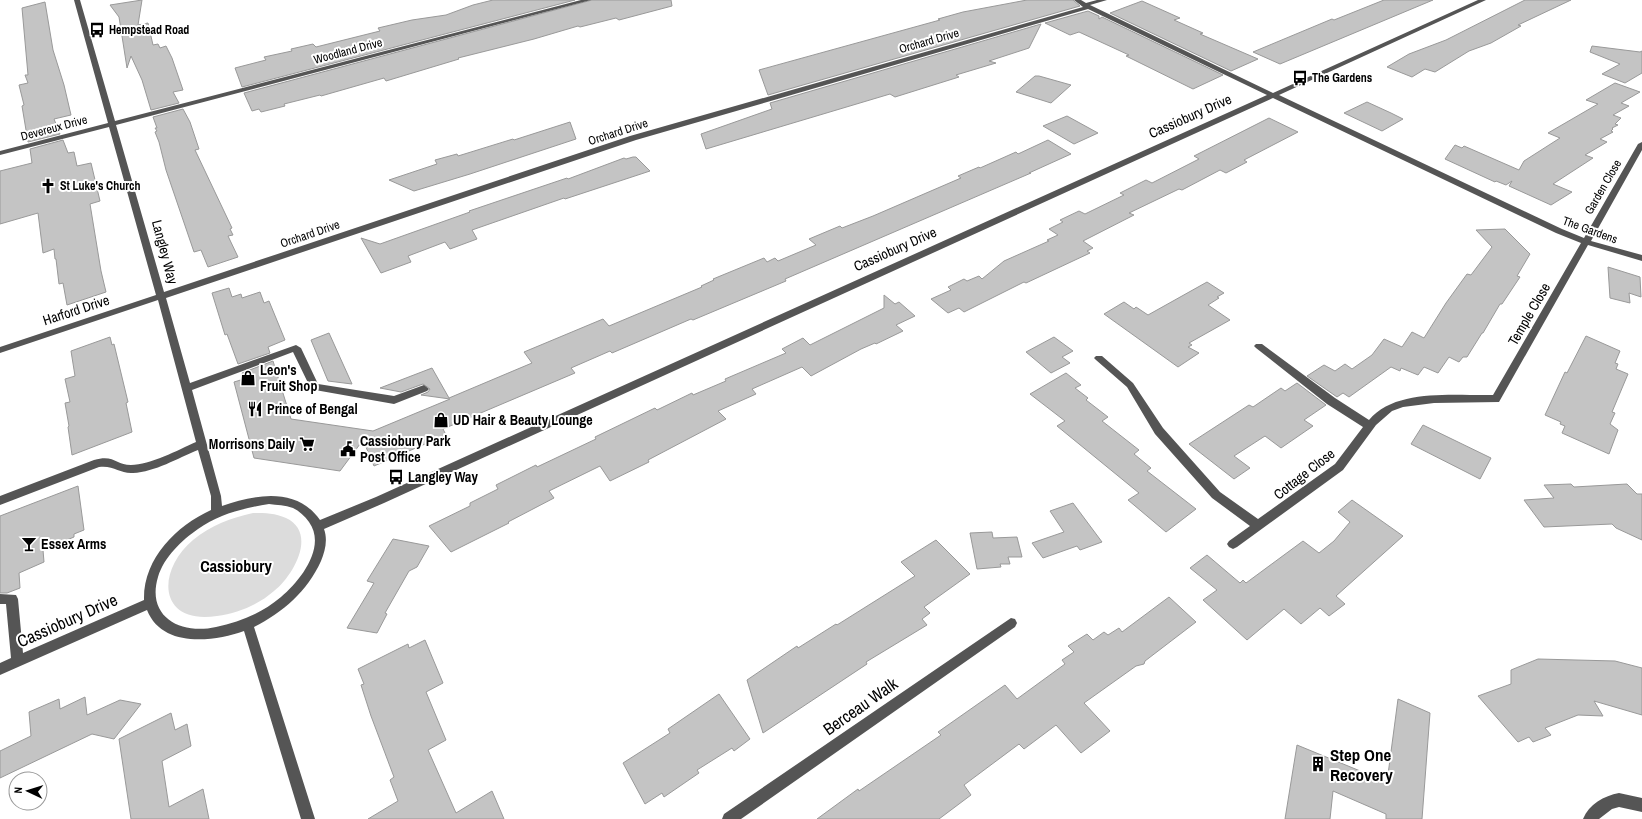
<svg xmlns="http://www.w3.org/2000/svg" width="1642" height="819" font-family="'Archivo Narrow',sans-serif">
<rect width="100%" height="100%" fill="#fff"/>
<path fill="#dcdcdc" d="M253,513c12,0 22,0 33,5 32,15 7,58 -12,73 -16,14 -36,22 -57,25 -59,9 -61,-45 -24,-76 18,-15 38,-22 60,-27z"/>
<path fill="#c4c4c4" stroke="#999" d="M142,0l-4,25 10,-2 5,22 5,-1 2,4 6,-2 6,12 11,32 -10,2 6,11 -28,7 -9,-30 -11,-24 -4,12 -8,-51 -9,-12z
M493,0h82l-333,87 -7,-19 31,-8 -2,-3 28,-6 -1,-2 22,-5 3,3 64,-16 -2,-3 34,-8 34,-5 27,-10z
M592,0h79l1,6 -53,14 -3,-2 -36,9 -2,-1 -44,13 -76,19 1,1 -73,22 -2,-3 -63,18 -1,-1 -36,9 1,2 -24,6 -2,-3 -7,2 -8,-18z
M1027,0h46l7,6 -312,89 -9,-25 181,-50 -2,-1 25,-7z
M1384,0h49l-153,64 -27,-12 79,-33 2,1z
M1525,0h46l-53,25 3,1 -30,17 -22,8 -34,21 -10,-3 -13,8 -25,-10 22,-13 37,-14z
M1142,1l38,17 -6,2 29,13 -3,1 58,25 -27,12 -121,-58z
M45,2l8,48 11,35 7,30 -17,4 6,15 -32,8 -6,-36 2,-1 -5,-20 9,-2 -3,-8h3l-6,-67z
M1088,11l11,5v3l3,-2 121,58 -30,14 -67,-33 3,-1 -50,-23 -9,3 -25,-12z
M1041,24l-12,24 -40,13 7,2 -40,12 3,2 -64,20 -5,-3 -184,55 -5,-15 71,-25 -2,-6z
M1592,46l48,6 2,-1v22l-17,10 -23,-9 18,-10 -30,-12z
M1035,76h4l32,9 -20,18 -35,-11z
M1615,83l25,9 -19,11 8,3 -16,9 8,3 -6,6 3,1 -6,3 1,1 -2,2 2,1 -13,7 7,3 -22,13 8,3 -40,26 19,8 -21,13 -42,-19 3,-5 -6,4 -10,-4 -1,1 -50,-23 10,-14 7,3 2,-2 55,24 5,-9 36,-23 -12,-5 50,-29 -12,-4z
M1367,102l24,11 12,6 -21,12 -38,-18z
M183,109l7,13 9,27 -4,1 37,78 -2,1 3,6 -5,1 10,21 -30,10 -7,-17 -7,2 -28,-82 -7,-28 -4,-10 2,-1 -2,-3h2l-4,-11z
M1067,116l31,17 -24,11 -31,-18z
M1269,118l29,14 -54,28 3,2 -21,11 -6,-3 -38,20 -3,-1 -50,24 5,2 -51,26 10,7 -6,3 3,2 -64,30 -2,-1 -60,30 -5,-4 -11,5 -17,-14 20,-9 -3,-3 16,-8 3,2 12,-5 3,3 22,-18 45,-20 -2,-1 11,-5 -9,-6 14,-7 -3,-2 19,-9 6,3 39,-19 -4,-2 26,-13 6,3 47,-24 -5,-3z
M570,122l6,17 -106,35 -56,17 -25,-11 48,-16 -2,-4 22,-6 1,2 55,-17 1,1z
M63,140l5,13 6,-1 3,14 14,-3 9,38 -10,3 11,67 5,21 -39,13 -4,-22 -4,1 -3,-25h-1l-1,-10 -11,4 -5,-40 -38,11v-53l32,-8 -2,-14z
M1048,140l23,14 -42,19h2l-246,106 1,2 -93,39 -2,-1 -79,34 -2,-2 -39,17 4,5 -132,56 3,6 -72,31 -11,-26 -23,31 -86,-13 -20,-76 10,-3 -2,-6 31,-12 18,58 82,12 77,-32 -29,-4 7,-3 2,-3 -7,-5 -22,8 -21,-4 52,-20 17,30 83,-35 -8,-11 79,-33 6,7 93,-39 -1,-1 13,-6 -1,-1 51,-21 3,4 8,-4 3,3 38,-16 -7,-6 31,-13 2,2 31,-12 88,-38 -3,-2 21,-9 1,1 36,-16 2,2z
M633,157h3l14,14 -85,28 -1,-1 -92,32 5,9 -27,10 -5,-7 -37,14 3,6 -30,11 -20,-35 19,6 90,-32 -1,-1 98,-33 1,1 56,-21 2,1z
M1505,229l25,25 -13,22 3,1 -18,27h-2l-17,29h-1l-15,24h-4l-4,5 -10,-5 -11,16 -14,-6 -6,8 -17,-7 -1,3 -9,-4 -42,30 -6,-4 -6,4 -30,-21 17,-11 11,6 10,-7 7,5 20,-14 12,-16 18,8 10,-15 12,6 22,-35 21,-29 4,1 21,-28 -16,-17z
M1608,267l32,10 1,20 -12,-4 1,10 -20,-5z
M1207,282l17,11 -7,4 2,1 -11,7 22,15 -41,23 3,2 -4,2 11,6 -21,14 -74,-53 20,-12 10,7 2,-2 12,8z
M229,288l3,9 9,-3 1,4 18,-6 4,11 5,-2 16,39 -17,7 2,6 -32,11 -11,-30 -2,1 -13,-42z
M884,295l11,9 4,-2 16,14 -19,9 7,6 -27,13 -1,-1 -14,6 -50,27 -9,-9 -50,22 4,5 -38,17 8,8 -78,41 1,2 -39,19 -10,-15 -51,25 5,7 -46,24 1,1 -58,29 -22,-26 41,-20v-3l28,-14 -2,-4 40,-20 1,2 59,-28 -1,-2 60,-29 2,2 35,-17 1,2 33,-14 -1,-2 61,-26 -4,-4 21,-11 7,7 74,-37z
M329,333l23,51 -24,-3 -17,-41z
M1586,336l34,15 -5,12 3,1 -2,5 12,5 -16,38 3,1 -5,11 8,6 -9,24 -47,-21 3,-7 -5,-2 1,-2 -16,-7 20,-43 2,1z
M110,337l2,8 2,-1 14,58 -2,1 6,29 -60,23 -4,-28 1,-1 -4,-23 5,-1 -5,-23 10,-3 -4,-25z
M1054,337l19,14 -11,6 8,6 -19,10 -25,-21z
M1066,373l15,12 -6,3 13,10 -2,2 22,17 -6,4 37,29 -5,4 17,14 -4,3 49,38 -30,23 -38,-32 11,-7 -82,-67 8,-5 -35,-27z
M1297,383l29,22 -22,15 9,6 -32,22 -16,-12 -31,20 16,12 -16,11 -45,-35 60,-39 4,2 28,-19 4,3z
M1423,425l68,33 -11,21 -69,-35z
M1571,484l3,3 53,-3 10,10h5v46l-26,-12 -4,-4 -68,3 -20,-27 30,-2 -10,-13z
M78,486l6,44 -10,4v3l-31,13 1,12 -25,11 1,15 -13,5h-7v-77z
M1352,500l51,36 -67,60 9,8 -16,12 -9,-8 -19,16 -17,-15 -37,31 -44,-40 14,-10 -27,-22 17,-13 33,28 3,-3 3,3 57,-42 16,12 15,-12 16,-19 -12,-10z
M1073,503l29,39 -22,8 -3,-4 -34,12 -11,-15 32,-11 -14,-21z
M992,532l1,6 24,-1 5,20h-14l2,7h-10l1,3 -24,2 -7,-36z
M393,539l36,7 -12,21 -8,4 -24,42 2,1 -10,19 -30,-5 27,-45 -7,-2z
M936,540l34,34 -46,33 6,6 -8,6 5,6 -61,37 1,2 -104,69 -16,-53 50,-34 1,2 38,-24 1,1 78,-49 -14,-14z
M1169,597l27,25 -51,39 -1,3 -8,2 -52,37 26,28 -29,22 -25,-28 -32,24 -5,-5 -55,41 7,10 -32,24h-122l41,-30 1,2 82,-56 -3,-3 67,-47 12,14 48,-35 -3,-4 12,-8 -6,-6 19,-12 6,6 11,-8 4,3 11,-7 3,4z
M425,640l18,43 -17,9 20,48 -18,10 28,63 36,-22 12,28h-136l30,-18 -8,-21 4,-3 -23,-61 -10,-31 3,-1 -6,-15 50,-25 1,4z
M1538,659l77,2 27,7v47l-48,-14 9,15 -25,-1 -33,13 6,7 -18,7 -4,-5 -11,5 -40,-46 33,-12v-14z
M719,694l31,45 -16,12 -2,-3 -35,22 2,3 -35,24 -2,-4 -17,11 -22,-41 47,-30 -2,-4z
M85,697l2,18 33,-15 21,4 -27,35 -22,-5 -92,44v-27l31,-15 -2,-24 30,-13 1,10z
M1398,699l32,14 -8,106h-36v-5l-53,-23 -3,28h-45l12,-74 90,37z
M171,713l4,17 12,-6 4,22 -29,15 7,46 34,-18 6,30h-78l-12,-80z"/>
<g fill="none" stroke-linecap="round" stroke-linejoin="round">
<path fill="#555" fill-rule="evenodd" d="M74,0h6l35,121 466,-121h10l-475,125 48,167 466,-156 453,-129 -9,-7h7l5,3 11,-3h10l-17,5 183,88 205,-93h8l-207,95 283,134 22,9 54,-94 4,-2v8l-51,91 51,14v6l-54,-16 -89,157 -65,1 -31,4 -11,4 -16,14 -33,45 -106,77 -4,2 -4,-2 -2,-3 2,-3 21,-15 -38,-28 -57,-64 -28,-47 -31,-27 -2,-2 2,-2h6l31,27 30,45 57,64 38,27 77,-55 28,-37 -36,-23 -71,-56 -2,-2 2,-2h6l73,54 34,22c27,-32 85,-24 124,-25l88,-152 -25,-10 -283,-135 -889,405 -60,26c4,11 1,22 -3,32 -14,31 -38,51 -67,66l61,192h-14l-57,-188c-31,11 -82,17 -97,-21l-147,65v-12l11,-5 -5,-54h-6v-10l16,1 2,4 5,54 121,-53c-1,-41 32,-74 67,-90v-14l-13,-46c-20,8 -43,22 -65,23 -13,1 -19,-8 -34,-6l-99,38v-9l94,-36c20,-6 22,5 37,5 19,0 47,-15 65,-23l-38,-142 -158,53v-6l156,-52 -47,-168 -109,28v-4l108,-28zM1088,9l179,86 -891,402 -56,23c-23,-33 -64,-26 -98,-14l-1,-10 -29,-106 101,-38 17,35 5,3 79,14 33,-13 2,-2 -5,-4 -30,11 -76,-12 -17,-36 -5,-3 -106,38 -24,-85 470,-158zM269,504c8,1 16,1 24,4 6,3 12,8 16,14 18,25 -9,59 -28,75 -19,16 -41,25 -65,30 -35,8 -70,-10 -58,-50 6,-20 24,-37 40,-48 21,-15 46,-21 71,-25z
M1011,618l4,1 2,4 -2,4 -274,192h-19l2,-5z
M1619,793l23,5v14l-23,-5 -7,2 -13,10h-16c6,-15 21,-23 36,-26z"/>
</g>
<defs>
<g id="bus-bare" transform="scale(1.2)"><path d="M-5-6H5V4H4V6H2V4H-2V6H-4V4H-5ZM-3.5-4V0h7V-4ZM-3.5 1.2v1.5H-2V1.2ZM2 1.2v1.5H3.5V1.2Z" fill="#000" stroke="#fff" stroke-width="2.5" paint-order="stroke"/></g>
<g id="church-bare" transform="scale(1.2)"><path d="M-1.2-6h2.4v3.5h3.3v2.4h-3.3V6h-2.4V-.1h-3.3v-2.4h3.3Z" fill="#000" stroke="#fff" stroke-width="2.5" paint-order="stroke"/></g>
<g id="shop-bare" transform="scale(1.2)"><path d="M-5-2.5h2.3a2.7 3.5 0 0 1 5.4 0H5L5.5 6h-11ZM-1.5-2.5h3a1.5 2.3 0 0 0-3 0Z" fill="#000" stroke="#fff" stroke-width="2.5" paint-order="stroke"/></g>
<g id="restaurant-bare" transform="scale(1.2)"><path d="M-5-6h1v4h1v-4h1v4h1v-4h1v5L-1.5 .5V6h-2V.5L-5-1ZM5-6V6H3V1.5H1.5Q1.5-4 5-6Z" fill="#000" stroke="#fff" stroke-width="2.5" paint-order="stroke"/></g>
<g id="supermarket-bare" transform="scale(1.2)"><path d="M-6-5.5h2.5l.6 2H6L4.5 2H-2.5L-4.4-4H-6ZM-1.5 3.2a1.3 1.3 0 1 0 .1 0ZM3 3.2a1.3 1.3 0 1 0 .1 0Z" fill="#000" stroke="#fff" stroke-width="2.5" paint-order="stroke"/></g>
<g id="civic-bare" transform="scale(1.2)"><path d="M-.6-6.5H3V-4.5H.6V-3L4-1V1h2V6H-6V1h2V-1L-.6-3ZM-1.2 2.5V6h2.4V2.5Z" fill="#000" stroke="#fff" stroke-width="2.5" paint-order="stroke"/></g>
<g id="bar-bare" transform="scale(1.2)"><path d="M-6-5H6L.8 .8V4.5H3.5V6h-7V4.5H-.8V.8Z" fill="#000" stroke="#fff" stroke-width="2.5" paint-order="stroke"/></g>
<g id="building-bare" transform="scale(1.2)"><path d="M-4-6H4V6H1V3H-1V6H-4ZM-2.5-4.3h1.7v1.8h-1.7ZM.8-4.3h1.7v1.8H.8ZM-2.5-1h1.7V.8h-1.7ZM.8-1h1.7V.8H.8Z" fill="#000" stroke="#fff" stroke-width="2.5" paint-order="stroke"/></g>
</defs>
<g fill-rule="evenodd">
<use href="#bus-bare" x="97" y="30"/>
<use href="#bus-bare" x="1300" y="78"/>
<use href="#church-bare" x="48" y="186"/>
<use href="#shop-bare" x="248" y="378"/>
<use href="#restaurant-bare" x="255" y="409"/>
<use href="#shop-bare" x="441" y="420"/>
<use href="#supermarket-bare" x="307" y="444"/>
<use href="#civic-bare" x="348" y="449"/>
<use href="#bus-bare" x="396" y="477"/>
<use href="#bar-bare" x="29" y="544"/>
<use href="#building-bare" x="1318" y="764"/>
</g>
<g text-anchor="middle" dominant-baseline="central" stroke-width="4" stroke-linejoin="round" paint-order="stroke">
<g font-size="12" font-weight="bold" fill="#000" stroke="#fff" text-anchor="start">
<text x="109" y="30">Hempstead Road</text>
<text x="1312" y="78">The Gardens</text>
<text x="60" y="186">St Luke's Church</text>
</g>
<g font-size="12" fill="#000" stroke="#fff">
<text transform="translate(929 41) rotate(-16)">Orchard Drive</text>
<text transform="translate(348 51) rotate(-15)">Woodland Drive</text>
<text transform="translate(54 128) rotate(-15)">Devereux Drive</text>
<text transform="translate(618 132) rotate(-18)">Orchard Drive</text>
<text transform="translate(1603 187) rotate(-60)">Garden Close</text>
<text transform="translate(1590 230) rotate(20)">The Gardens</text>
<text transform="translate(310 234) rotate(-19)">Orchard Drive</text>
</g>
<g font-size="14" fill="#000" stroke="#fff">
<text transform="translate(1190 116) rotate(-24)">Cassiobury Drive</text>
<text transform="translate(895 249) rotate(-24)">Cassiobury Drive</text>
<text transform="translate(165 252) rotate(75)">Langley Way</text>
<text transform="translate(76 310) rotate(-18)">Harford Drive</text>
<text transform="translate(1529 314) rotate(-60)">Temple Close</text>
<text transform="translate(1304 474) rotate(-38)">Cottage Close</text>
</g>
<g font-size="14" font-weight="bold" fill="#000" stroke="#fff" text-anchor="start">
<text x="260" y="370">Leon's<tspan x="260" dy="16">Fruit Shop</tspan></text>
<text x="267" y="409">Prince of Bengal</text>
<text x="453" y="420">UD Hair &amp; Beauty Lounge</text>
<text x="360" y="441">Cassiobury Park<tspan x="360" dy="16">Post Office</tspan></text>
<text x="295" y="444" text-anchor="end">Morrisons Daily</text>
<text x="408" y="477">Langley Way</text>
<text x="41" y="544">Essex Arms</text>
</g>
<g font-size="16" font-weight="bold" fill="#000" stroke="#fff">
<text x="236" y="566">Cassiobury</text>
</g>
<g font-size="17" fill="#000" stroke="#fff">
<text transform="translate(67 620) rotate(-24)">Cassiobury Drive</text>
<text transform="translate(860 706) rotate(-35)">Berceau Walk</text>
</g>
<g font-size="17" font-weight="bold" fill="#000" stroke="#fff" text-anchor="start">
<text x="1330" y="754">Step One<tspan x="1330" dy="20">Recovery</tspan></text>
</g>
</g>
<g transform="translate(28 791) rotate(274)"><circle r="19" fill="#ffffff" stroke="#999999"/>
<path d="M0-3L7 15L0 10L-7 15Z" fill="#000000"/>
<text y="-6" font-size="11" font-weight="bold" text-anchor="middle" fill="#000000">N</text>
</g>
</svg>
